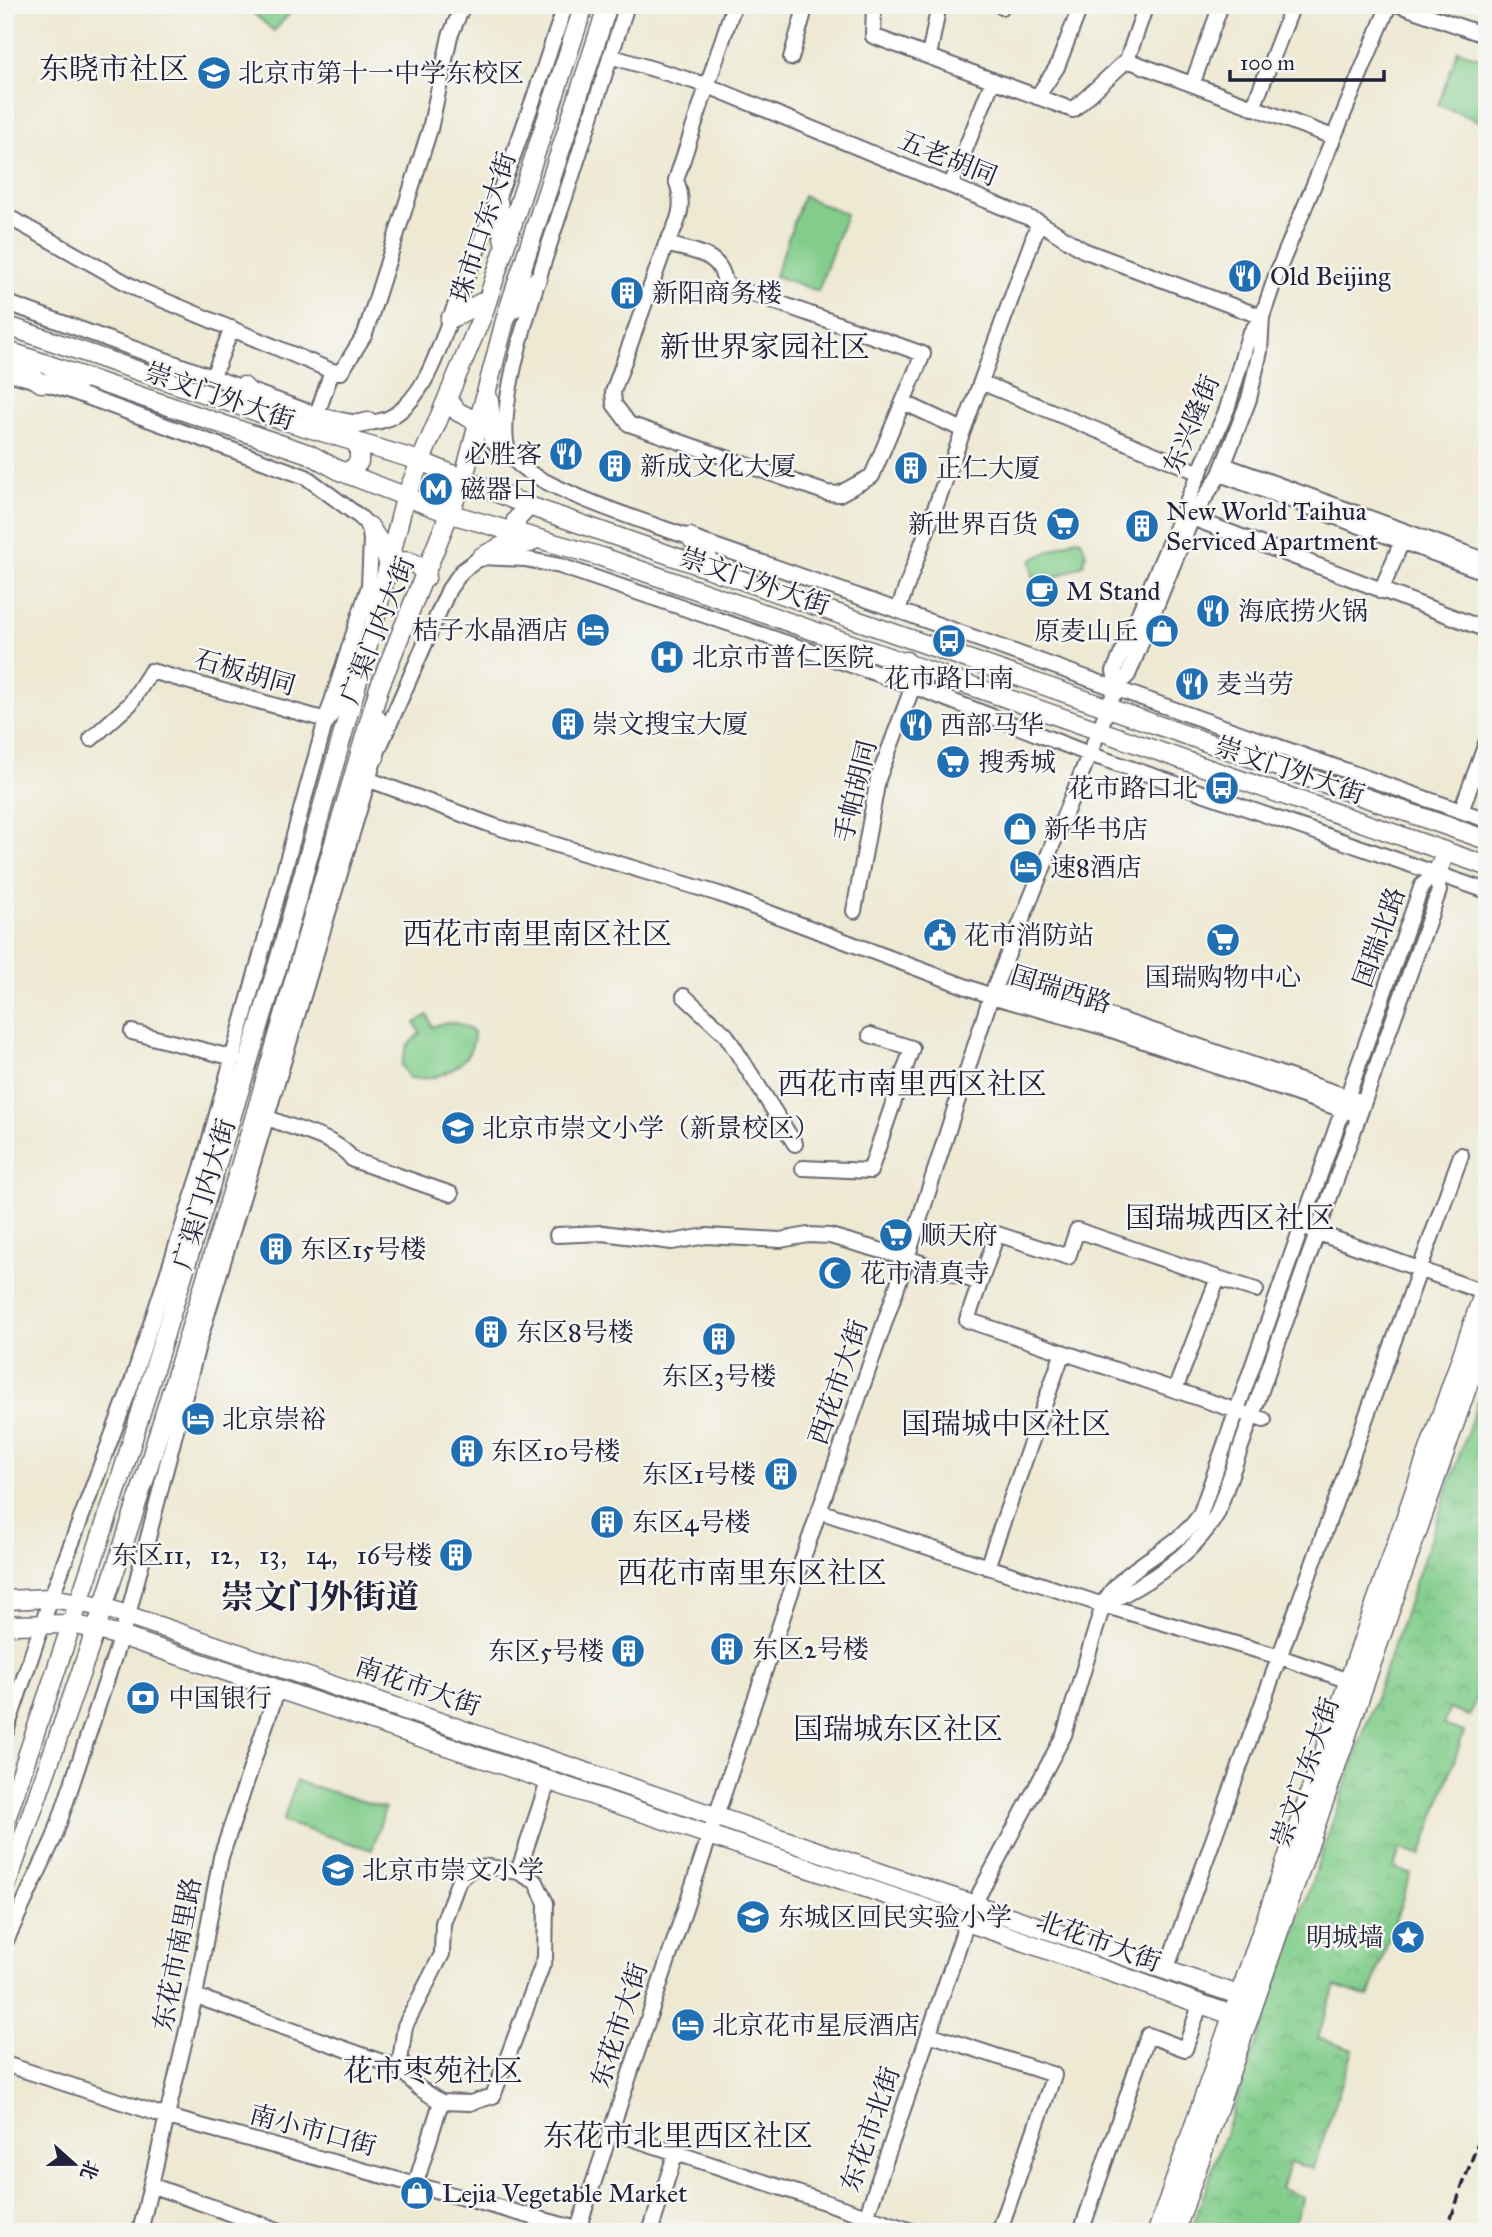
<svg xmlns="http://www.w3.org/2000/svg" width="1492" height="2237" font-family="'IM FELL Great Primer','Noto Serif SC',serif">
<defs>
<pattern id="park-crowns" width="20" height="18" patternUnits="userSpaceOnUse" patternTransform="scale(1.75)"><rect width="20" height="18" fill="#82cd8b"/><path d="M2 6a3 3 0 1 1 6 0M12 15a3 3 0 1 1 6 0" fill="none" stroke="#70b079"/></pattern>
</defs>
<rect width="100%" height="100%" fill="#f6f6f2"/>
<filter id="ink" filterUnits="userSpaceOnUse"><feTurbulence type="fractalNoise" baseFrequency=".0143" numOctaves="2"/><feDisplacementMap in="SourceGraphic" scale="14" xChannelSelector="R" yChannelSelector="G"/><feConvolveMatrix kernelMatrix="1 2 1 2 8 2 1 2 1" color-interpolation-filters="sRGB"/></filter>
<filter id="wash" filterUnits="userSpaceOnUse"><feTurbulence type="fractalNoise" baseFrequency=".00686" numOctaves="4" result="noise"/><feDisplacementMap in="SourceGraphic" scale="28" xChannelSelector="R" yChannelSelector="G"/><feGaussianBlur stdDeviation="1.57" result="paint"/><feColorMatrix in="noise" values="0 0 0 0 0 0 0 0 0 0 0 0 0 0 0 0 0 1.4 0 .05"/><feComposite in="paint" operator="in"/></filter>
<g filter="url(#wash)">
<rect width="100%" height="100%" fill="#eee9d3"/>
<path fill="#82cd8b" stroke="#527863" stroke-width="2" d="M244,5h37l9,8 -16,18z
M1458,50l29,11v63l-49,-19z
M803,196l43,18 -28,77 -43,-15z
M1075,539l6,1 5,13 -3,12 -40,18 -10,-5 -2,-18z
M428,1015l4,12c15,-7 30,-6 42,6 -1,33 -35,49 -65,45l-8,-13 6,-19 13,-13 -5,-10z
M296,1781l89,27 -13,42 -89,-28z"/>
<path fill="url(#park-crowns)" stroke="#527863" stroke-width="2" d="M1487,1375v290l-17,51 -21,-7 -6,16 21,7 -43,124 -21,-7 -6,19 17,6 -42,123 -34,-11 -17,52 35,12 -40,119 -23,-7 -9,27 22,8 -12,35h-100z"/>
</g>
<g filter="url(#ink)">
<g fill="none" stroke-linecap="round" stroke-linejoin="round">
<g stroke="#696870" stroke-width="18">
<path id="minor" d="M627,5c-19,58 -37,116 -56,174 -18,57 -79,220 -63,272 9,29 123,66 154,77 276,94 549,197 825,292
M874,5l-1,31 200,74 54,-50 19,-55
M1399,5l88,31
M1002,7l1,-2
M610,56l96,29 333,137 44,28 179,67
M929,56l10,-51
M791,58l15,-53
M1127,60l206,77
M1193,82l28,-77
M1037,97l20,-30 24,-62
M1253,108l40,-103
M951,185l42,-105
M5,215l132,74 195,82 -15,43
M666,244c27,8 56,8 59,40l198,70 -51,122 -33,18 -12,-1 -198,-69 -15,-20 -1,-12 53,-148c13,-22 20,-39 10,-64l58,-175
M5,302l304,110c25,7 60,18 84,4 37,-24 48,-77 64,-115 26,-64 51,-129 74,-195 12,-33 22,-68 35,-101
M332,371l9,1 24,-38 65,-205 20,-93 13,-31
M5,372l63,18 238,87 54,40 9,9 2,14 -2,46 -43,134 -124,448 -72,220 -79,210 -46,136
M213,376l19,-48
M983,383l217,90
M905,403l58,27
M1224,465l263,96
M1220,474l267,99
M1192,518l295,112
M1381,591l24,-57
M898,610l141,-388
M1117,686l-3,-15 113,-262 22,-74 12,-17
M91,739l39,-35 21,-33 175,49
M370,780l124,46 225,68 272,102 112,31 249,86
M1461,811l26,-70
M854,911l24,-132 35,-93
M993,995l25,-5 85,24 254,86
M684,996l42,39 69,109
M132,1032l102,26
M267,1117c27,14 68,18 86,43l98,34
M803,1168l67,3 42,-123 -42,-13
M1310,1230l173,62
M557,1235l46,-2 69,9 34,-6 74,4 28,-5 22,1 77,22 73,25 17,-49 71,23 9,-27 141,48 -43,112 -208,-70 13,-37
M1218,1278l38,12
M1175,1390l89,30
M819,1511l284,94 177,52 69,24
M987,1567l76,-215
M518,1872l30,-90
M974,1904l90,-169 39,-130c19,-40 72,-53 97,-90l222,-630 14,-10 3,16 -222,623c-24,42 -71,70 -114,91
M5,1943l49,-105 74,-223 70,-270 177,-588 74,-168 13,-18 19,-14 44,2 35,7 353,120 176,68 398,137
M1166,1970l295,-815
M195,1996l204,72
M929,2034l125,41 -55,157
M5,2064l163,53 409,112
M610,2131l305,101
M416,2183l25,-81 29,1 23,-7 52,-138 1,-55 -10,-21 -18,-10 -29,-5 -18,2 -12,11 -16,43 -1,31 -37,72 -6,42 20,20 22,14
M153,2186l130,46
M140,2232l55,-236 26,-139 56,-166
M577,2232l212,-634 118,-340 84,-262 126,-310 11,-11 64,-157 28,-44 29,-75 11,-48 2,-34 15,-44 112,-268
M650,2232l26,-80
M861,2232l106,-310
M1081,2232l67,-197 37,14 15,-44"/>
</g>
<g stroke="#696870" stroke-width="21">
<path id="major" d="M498,201l6,41
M513,309l25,-30
M450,319l38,-20
M5,325l267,92 148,44 109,45 958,334
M5,350l304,104 33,18 109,42 151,43 885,309
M5,357l36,26 40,-3
M243,386l27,29
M448,400l10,12 14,7 9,-5
M489,401l4,38 16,16
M327,431l41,-9
M342,472l9,-2 8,-8v-14l-6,-9
M369,526l15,23 5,17c16,-9 30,-5 37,12
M516,535v-15l13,-14
M690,537l29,36
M481,557l21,-11 28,-3
M906,661l7,25
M326,720l26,-46
M375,757l2,-38
M1436,875l10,-23
M5,1600l46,-2 52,9 1150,393
M5,1625l68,-1 48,12 890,301 235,83
M5,1822l117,-348 157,-513 95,-338 31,-125 78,-184 101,-309
M5,1889l91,-260 48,-148 101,-331 134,-462 85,-211 42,-160 102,-312
M1157,2232l330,-949
M1175,2232l312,-902"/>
</g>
<use href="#minor" stroke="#fff" stroke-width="14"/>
<use href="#major" stroke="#fff" stroke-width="18"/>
<path stroke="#22223b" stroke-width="3.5" stroke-dasharray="10 5" stroke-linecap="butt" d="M1446,2232l41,-115
M1480,2232l7,-19"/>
</g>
</g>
<defs>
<g id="school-disc" transform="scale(1.75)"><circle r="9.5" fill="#1f6fb2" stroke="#f6f6f2"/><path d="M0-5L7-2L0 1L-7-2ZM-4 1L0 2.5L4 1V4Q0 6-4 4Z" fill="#fff"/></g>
<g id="restaurant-disc" transform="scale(1.75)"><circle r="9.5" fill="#1f6fb2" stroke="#f6f6f2"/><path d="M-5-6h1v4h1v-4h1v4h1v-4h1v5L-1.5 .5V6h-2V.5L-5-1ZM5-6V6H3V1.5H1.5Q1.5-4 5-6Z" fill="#fff"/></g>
<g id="building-disc" transform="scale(1.75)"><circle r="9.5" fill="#1f6fb2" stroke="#f6f6f2"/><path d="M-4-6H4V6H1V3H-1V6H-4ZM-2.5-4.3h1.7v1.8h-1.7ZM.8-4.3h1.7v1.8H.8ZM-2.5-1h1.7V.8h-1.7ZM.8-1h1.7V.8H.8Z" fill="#fff"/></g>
<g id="metro-disc" transform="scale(1.75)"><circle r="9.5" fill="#1f6fb2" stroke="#f6f6f2"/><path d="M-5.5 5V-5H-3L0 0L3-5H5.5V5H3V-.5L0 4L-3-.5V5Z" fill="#fff"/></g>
<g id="supermarket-disc" transform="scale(1.75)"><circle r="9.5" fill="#1f6fb2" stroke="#f6f6f2"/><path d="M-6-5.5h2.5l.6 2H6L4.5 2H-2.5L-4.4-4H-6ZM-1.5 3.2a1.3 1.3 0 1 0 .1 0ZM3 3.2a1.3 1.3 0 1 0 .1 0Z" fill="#fff"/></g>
<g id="cafe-disc" transform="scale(1.75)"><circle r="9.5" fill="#1f6fb2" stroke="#f6f6f2"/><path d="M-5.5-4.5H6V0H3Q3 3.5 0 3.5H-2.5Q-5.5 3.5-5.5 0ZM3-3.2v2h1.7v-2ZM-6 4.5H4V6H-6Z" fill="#fff"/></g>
<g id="hotel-disc" transform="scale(1.75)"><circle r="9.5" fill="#1f6fb2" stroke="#f6f6f2"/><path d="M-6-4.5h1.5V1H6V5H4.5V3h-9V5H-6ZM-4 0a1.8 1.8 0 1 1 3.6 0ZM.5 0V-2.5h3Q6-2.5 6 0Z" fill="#fff"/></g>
<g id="shop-disc" transform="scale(1.75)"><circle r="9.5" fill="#1f6fb2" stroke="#f6f6f2"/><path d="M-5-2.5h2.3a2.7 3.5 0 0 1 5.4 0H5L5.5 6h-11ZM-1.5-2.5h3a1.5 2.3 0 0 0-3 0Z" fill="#fff"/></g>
<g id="bus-disc" transform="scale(1.75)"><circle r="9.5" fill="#1f6fb2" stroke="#f6f6f2"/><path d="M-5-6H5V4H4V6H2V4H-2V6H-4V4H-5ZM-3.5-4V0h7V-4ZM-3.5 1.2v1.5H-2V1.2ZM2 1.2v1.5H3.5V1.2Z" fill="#fff"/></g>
<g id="hospital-disc" transform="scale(1.75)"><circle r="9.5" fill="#1f6fb2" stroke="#f6f6f2"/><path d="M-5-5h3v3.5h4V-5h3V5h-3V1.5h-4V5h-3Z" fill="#fff"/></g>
<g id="civic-disc" transform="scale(1.75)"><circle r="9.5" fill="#1f6fb2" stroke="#f6f6f2"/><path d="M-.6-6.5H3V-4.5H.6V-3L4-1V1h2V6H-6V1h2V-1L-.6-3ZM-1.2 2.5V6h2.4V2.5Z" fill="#fff"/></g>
<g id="mosque-disc" transform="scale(1.75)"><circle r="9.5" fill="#1f6fb2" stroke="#f6f6f2"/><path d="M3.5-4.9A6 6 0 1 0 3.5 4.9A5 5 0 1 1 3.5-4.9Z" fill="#fff"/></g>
<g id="bank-disc" transform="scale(1.75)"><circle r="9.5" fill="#1f6fb2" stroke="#f6f6f2"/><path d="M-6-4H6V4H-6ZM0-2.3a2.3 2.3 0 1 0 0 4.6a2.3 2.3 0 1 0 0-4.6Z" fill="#fff"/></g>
<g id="sight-disc" transform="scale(1.75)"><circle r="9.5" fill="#1f6fb2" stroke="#f6f6f2"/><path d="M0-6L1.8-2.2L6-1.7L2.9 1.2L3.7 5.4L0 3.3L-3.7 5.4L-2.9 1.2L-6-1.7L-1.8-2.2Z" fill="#fff"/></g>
</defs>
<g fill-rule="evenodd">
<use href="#school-disc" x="214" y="73"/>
<use href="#restaurant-disc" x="1245" y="276"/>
<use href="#building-disc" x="627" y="293"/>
<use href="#restaurant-disc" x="566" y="454"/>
<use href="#building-disc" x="615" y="466"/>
<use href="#building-disc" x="911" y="468"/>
<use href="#metro-disc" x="436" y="489"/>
<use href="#supermarket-disc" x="1063" y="524"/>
<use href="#building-disc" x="1142" y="526"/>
<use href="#cafe-disc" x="1042" y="591"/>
<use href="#restaurant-disc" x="1213" y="611"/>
<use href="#hotel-disc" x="593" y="630"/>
<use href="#shop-disc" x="1162" y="631"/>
<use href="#bus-disc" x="949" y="641"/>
<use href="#hospital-disc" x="667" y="657"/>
<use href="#restaurant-disc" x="1192" y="684"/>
<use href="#building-disc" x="568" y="724"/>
<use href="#restaurant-disc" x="916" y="725"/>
<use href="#supermarket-disc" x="953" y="762"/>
<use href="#bus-disc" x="1222" y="788"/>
<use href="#shop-disc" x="1020" y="829"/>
<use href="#hotel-disc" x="1026" y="867"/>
<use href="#civic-disc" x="940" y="935"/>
<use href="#supermarket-disc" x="1223" y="940"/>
<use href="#school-disc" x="458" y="1128"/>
<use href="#supermarket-disc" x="896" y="1235"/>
<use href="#building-disc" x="276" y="1249"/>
<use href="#mosque-disc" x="835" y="1273"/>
<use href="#building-disc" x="491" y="1332"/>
<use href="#building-disc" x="719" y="1339"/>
<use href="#hotel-disc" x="198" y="1419"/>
<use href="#building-disc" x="467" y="1451"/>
<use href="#building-disc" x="781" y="1474"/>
<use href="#building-disc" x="607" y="1522"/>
<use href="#building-disc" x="456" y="1555"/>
<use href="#building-disc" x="727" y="1649"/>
<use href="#building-disc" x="628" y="1651"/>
<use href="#bank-disc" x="143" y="1698"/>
<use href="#school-disc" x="338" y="1870"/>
<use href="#school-disc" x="753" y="1917"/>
<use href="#sight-disc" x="1408" y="1937"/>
<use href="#hotel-disc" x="688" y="2025"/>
<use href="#shop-disc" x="417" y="2193"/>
</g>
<g text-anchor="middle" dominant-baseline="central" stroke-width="5" stroke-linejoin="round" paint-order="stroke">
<g font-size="26" fill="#22223b" stroke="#f6f6f2" text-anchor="start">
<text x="238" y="73">北京市第十一中学东校区</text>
<text x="1270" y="276">Old Beijing</text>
<text x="652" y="293">新阳商务楼</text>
<text x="542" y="454" text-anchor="end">必胜客</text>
<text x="640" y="466">新成文化大厦</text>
<text x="936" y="468">正仁大厦</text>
<text x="460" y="489">磁器口</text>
<text x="1166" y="511">New World Taihua<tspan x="1166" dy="30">Serviced Apartment</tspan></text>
<text x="1038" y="524" text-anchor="end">新世界百货</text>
<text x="1066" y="591">M Stand</text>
<text x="1238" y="611">海底捞火锅</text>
<text x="568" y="630" text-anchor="end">桔子水晶酒店</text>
<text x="1138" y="631" text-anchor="end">原麦山丘</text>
<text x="692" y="657">北京市普仁医院</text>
<text x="949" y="678" text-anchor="middle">花市路口南</text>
<text x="1216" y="684">麦当劳</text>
<text x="592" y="724">崇文搜宝大厦</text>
<text x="940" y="725">西部马华</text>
<text x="978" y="762">搜秀城</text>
<text x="1198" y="788" text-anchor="end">花市路口北</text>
<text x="1044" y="829">新华书店</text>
<text x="1050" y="867">速8酒店</text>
<text x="964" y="935">花市消防站</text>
<text x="1223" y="977" text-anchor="middle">国瑞购物中心</text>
<text x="482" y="1128">北京市崇文小学（新景校区）</text>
<text x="920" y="1235">顺天府</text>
<text x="300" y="1249">东区15号楼</text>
<text x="860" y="1273">花市清真寺</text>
<text x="516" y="1332">东区8号楼</text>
<text x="719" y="1376" text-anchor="middle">东区3号楼</text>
<text x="222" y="1419">北京崇裕</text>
<text x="491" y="1451">东区10号楼</text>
<text x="756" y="1474" text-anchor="end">东区1号楼</text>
<text x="632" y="1522">东区4号楼</text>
<text x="432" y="1555" text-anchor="end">东区11，12，13，14，16号楼</text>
<text x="752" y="1649">东区2号楼</text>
<text x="604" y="1651" text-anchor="end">东区5号楼</text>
<text x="168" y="1698">中国银行</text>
<text x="362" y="1870">北京市崇文小学</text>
<text x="778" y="1917">东城区回民实验小学</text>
<text x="1384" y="1937" text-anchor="end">明城墙</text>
<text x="712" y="2025">北京花市星辰酒店</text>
<text x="442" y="2193">Lejia Vegetable Market</text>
</g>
<g font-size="26" fill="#22223b" stroke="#f6f6f2">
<text transform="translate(948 158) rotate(22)">五老胡同</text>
<text transform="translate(483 227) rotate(-72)">珠市口东大街</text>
<text transform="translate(220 396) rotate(19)">崇文门外大街</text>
<text transform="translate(1191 424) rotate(-67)">东兴隆街</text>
<text transform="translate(755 581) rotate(19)">崇文门外大街</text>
<text transform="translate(377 630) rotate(-68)">广渠门内大街</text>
<text transform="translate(245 672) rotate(16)">石板胡同</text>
<text transform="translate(1290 770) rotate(19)">崇文门外大街</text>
<text transform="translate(855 791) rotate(-76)">手帕胡同</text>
<text transform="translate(1379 937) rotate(-70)">国瑞北路</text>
<text transform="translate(1061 989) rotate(17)">国瑞西路</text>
<text transform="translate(204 1194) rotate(-73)">广渠门内大街</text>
<text transform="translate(838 1382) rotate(-71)">西花市大街</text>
<text transform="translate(418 1686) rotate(19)">南花市大街</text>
<text transform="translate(1305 1772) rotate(-71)">崇文门东大街</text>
<text transform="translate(1099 1941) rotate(20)">北花市大街</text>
<text transform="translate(177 1954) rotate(-79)">东花市南里路</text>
<text transform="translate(619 2025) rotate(-72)">东花市大街</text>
<text transform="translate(870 2129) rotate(-71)">东花市北街</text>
<text transform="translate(313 2130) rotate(15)">南小市口街</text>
</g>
<g font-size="30" fill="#22223b" stroke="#f6f6f2">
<text x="114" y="69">东晓市社区</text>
<text x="765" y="347">新世界家园社区</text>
<text x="537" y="934">西花市南里南区社区</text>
<text x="912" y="1084">西花市南里西区社区</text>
<text x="1230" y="1218">国瑞城西区社区</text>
<text x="1006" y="1424">国瑞城中区社区</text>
<text x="752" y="1573">西花市南里东区社区</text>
<text x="898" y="1729">国瑞城东区社区</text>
<text x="433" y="2071">花市枣苑社区</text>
<text x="678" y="2136">东花市北里西区社区</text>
</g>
<g font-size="33" font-weight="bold" fill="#22223b" stroke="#f6f6f2">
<text x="320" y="1597">崇文门外街道</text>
</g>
</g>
<rect width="1492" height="2237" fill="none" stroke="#f6f6f2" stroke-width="28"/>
<g transform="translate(74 2164) rotate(111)" stroke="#f6f6f2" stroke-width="5" paint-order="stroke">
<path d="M0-5L12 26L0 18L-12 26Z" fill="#22223b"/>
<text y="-10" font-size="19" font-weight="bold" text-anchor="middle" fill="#22223b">北</text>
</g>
<path d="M1230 70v10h154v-10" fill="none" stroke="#22223b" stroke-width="3.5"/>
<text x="1240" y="70" font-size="21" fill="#22223b" stroke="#f6f6f2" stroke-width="5" paint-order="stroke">100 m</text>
</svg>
